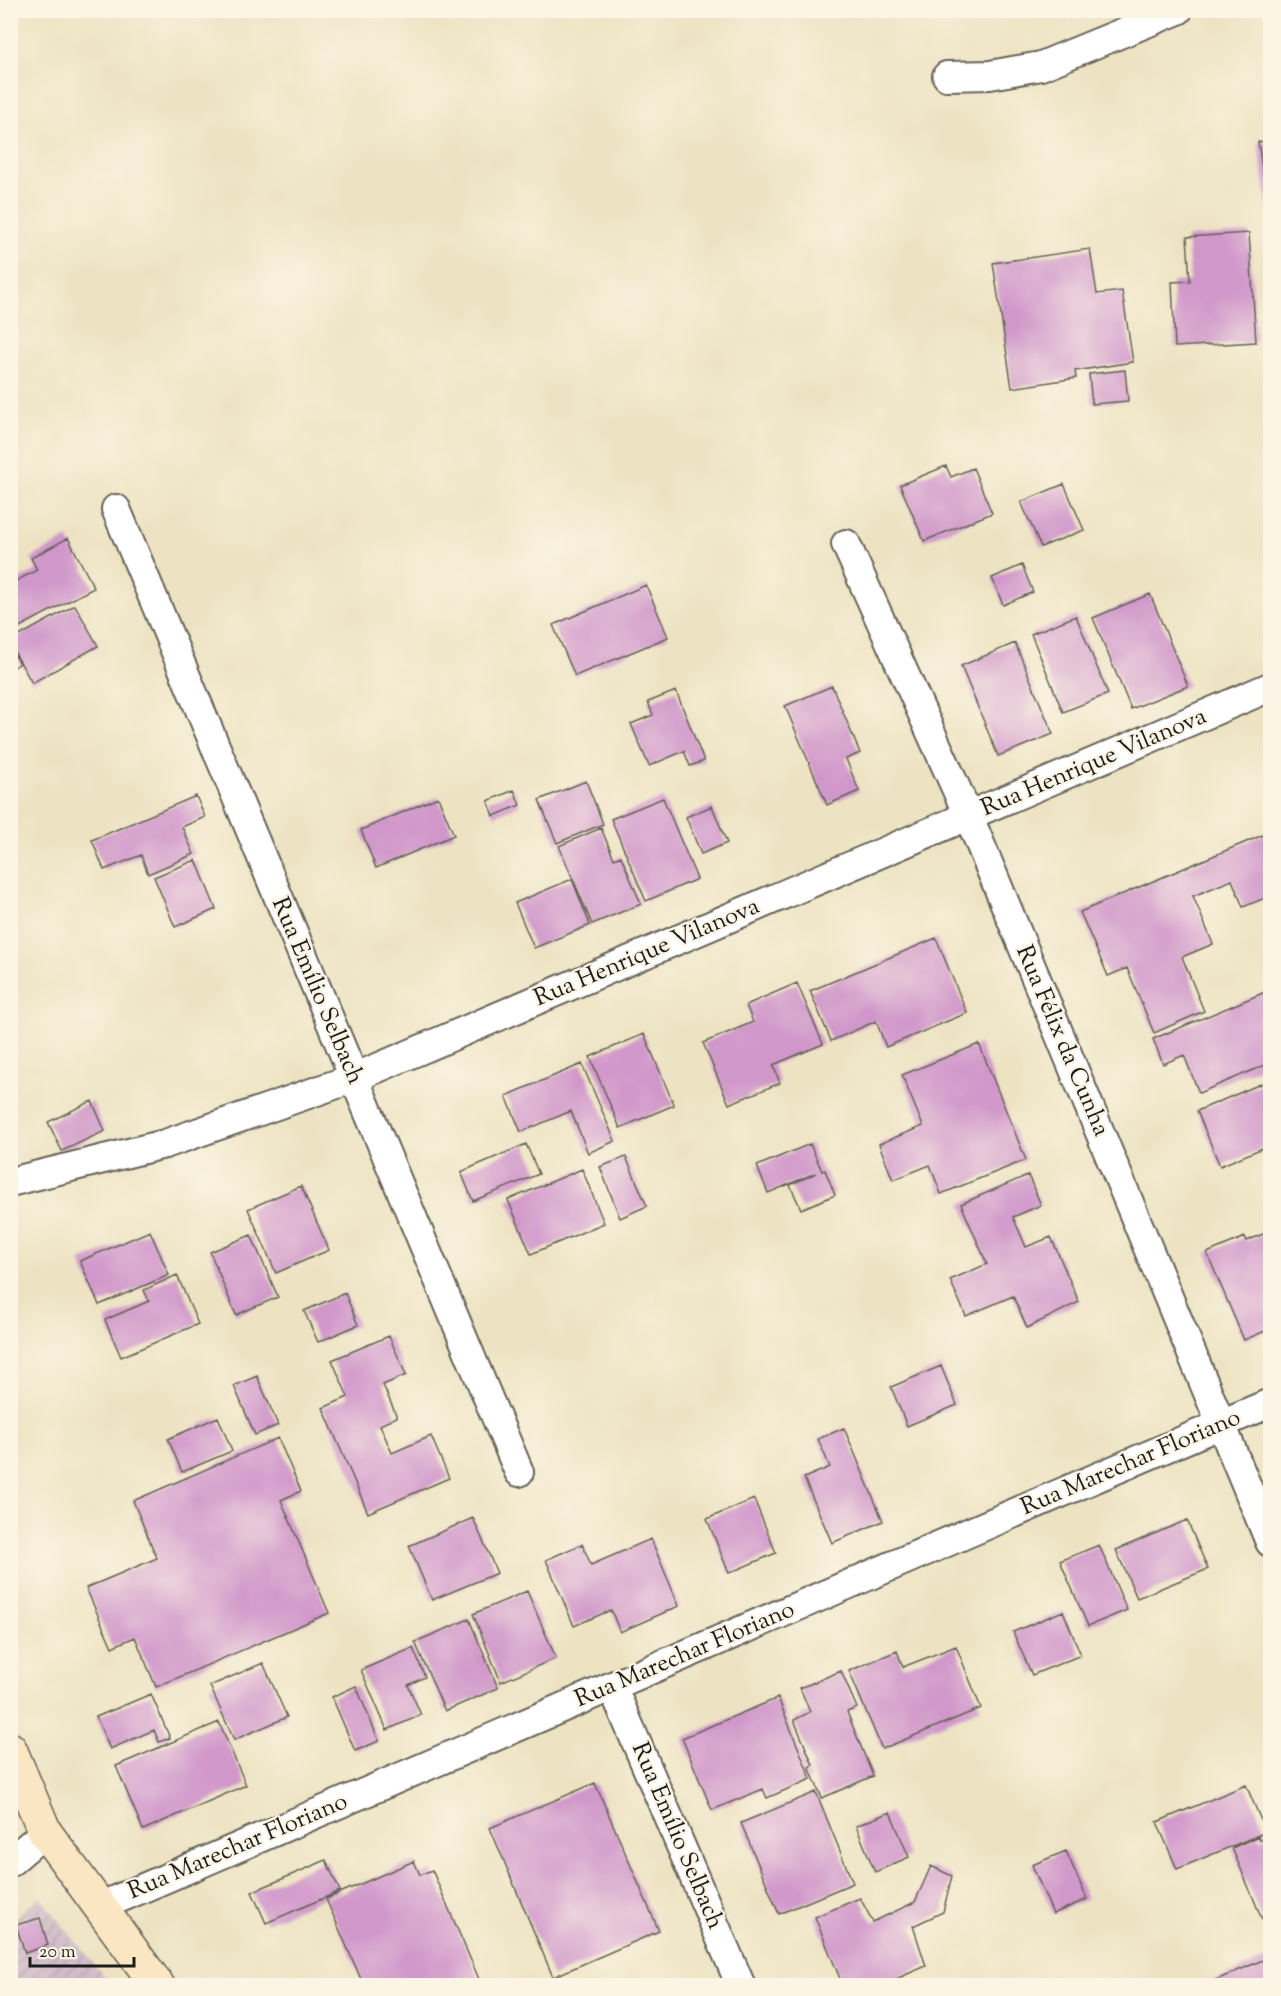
<svg xmlns="http://www.w3.org/2000/svg" width="1281" height="1996" font-family="'Sorts Mill Goudy',serif">
<defs>
<pattern id="industrial-furrows" width="10" height="10" patternUnits="userSpaceOnUse" patternTransform="scale(1.5)"><rect width="10" height="10" fill="#d1bdc9"/><path d="M-1 1l2-2M0 10L10 0M9 11l2-2" fill="none" stroke="#b3a2ac"/></pattern>
</defs>
<rect width="100%" height="100%" fill="#fcf5e5"/>
<filter id="ink" filterUnits="userSpaceOnUse"><feTurbulence type="fractalNoise" baseFrequency=".0167" numOctaves="2"/><feDisplacementMap in="SourceGraphic" scale="12" xChannelSelector="R" yChannelSelector="G"/><feConvolveMatrix kernelMatrix="1 2 1 2 8 2 1 2 1" color-interpolation-filters="sRGB"/></filter>
<filter id="wash" filterUnits="userSpaceOnUse"><feTurbulence type="fractalNoise" baseFrequency=".008" numOctaves="4" result="noise"/><feDisplacementMap in="SourceGraphic" scale="24" xChannelSelector="R" yChannelSelector="G"/><feGaussianBlur stdDeviation="1.35" result="paint"/><feColorMatrix in="noise" values="0 0 0 0 0 0 0 0 0 0 0 0 0 0 0 0 0 1.4 0 .05"/><feComposite in="paint" operator="in"/></filter>
<g filter="url(#wash)">
<rect width="100%" height="100%" fill="#ede3c3"/>
<path fill="url(#industrial-furrows)" d="M40,1897l71,88 -100,1v-65z"/>
<g id="blocks">
<path fill="#d097ca" d="M1270,140v72h-1l-11,-70z
M1249,233l7,109 -81,5 -3,-65 18,-1 -3,-44z
M1090,249l7,45 25,-3 11,71 -58,9 1,7 -64,10 -19,-125z
M1125,370l3,31 -36,3 -3,-30z
M946,466l5,11 22,-9 19,45 -68,28 -24,-56z
M1064,484l20,46 -43,17 -20,-45z
M68,538l26,50 -84,44v-48l27,-14 -6,-12z
M1022,565l11,27 -30,13 -11,-27z
M646,585l22,52 -93,39 -22,-51z
M1150,594l38,92 -57,23 -38,-91z
M75,605l23,41 -66,37 -22,-39v-3z
M1076,616l32,78 -45,18 -32,-78z
M1015,643l38,91 -55,22 -37,-90z
M10,649l10,14 -10,7z
M832,686l28,67 -14,6 13,32 -32,14 -42,-99z
M676,691l28,70 -14,5 -6,-15 -35,15 -18,-42 22,-9 -5,-13z
M586,781l17,43 -46,19 -18,-43z
M514,790l6,15 -26,11 -6,-15z
M196,796l9,21 -23,10 12,27 -46,20 -7,-19 -37,15 -12,-30z
M438,797l16,38 -78,33 -15,-38z
M663,798l34,81 -51,22 -35,-82z
M712,806l15,37 -26,11 -15,-37z
M601,828l13,31 7,-3 20,48 -49,20 -33,-78z
M1270,832v33l-5,3 5,14v14l-27,11 -11,-27 -39,16 20,48 -31,13 22,54 -50,22 -27,-65 -19,8 -28,-64z
M196,860l20,49 -41,18 -21,-50z
M572,879l18,46 -56,23 -19,-45z
M936,938l31,75 -81,34 -10,-26 -45,20 -21,-50z
M797,983l26,61 -50,21 7,18 -51,21 -26,-61 50,-21 -7,-17z
M1270,990v73l-71,30 -15,-38 -21,9 -10,-25z
M644,1034l30,71 -54,23 -30,-71z
M979,1044l47,116 -85,34 -11,-29 -37,15 -14,-36 44,-18 -21,-51z
M582,1064l33,77 -27,12 -17,-42 -50,21 -15,-36z
M1270,1080v65l-50,21 -23,-55z
M92,1101l13,30 -43,20 -14,-29z
M526,1144l13,30 -66,27 -12,-29z
M810,1144l12,27 3,-1 10,25 -34,14 -11,-24 26,-12 -48,20 -11,-27z
M626,1157l21,49 -27,12 -20,-51z
M582,1169l22,54 -73,31 -23,-54z
M1028,1175l13,30 -28,12 13,30 25,-10 28,65 -52,26 -14,-32 -47,20 -16,-36 37,-16 -26,-60z
M301,1186l28,64 -53,23 -28,-64z
M150,1231l19,44 -70,30 -19,-44z
M1270,1231v98l-26,11 -37,-87 38,-16 2,4z
M251,1235l27,62 -42,18 -26,-63z
M177,1275l21,49 -77,33 -16,-37 44,-19 -5,-11z
M345,1293l13,32 -40,17 -14,-31z
M389,1336l17,39 -23,10 14,32 -17,8 12,28 39,-17 18,42 -81,35 -45,-105 25,-11 -16,-37z
M941,1366l16,39 -50,21 -16,-39z
M257,1376l21,49 -23,10 -21,-49z
M218,1417l14,34 -50,21 -14,-33z
M844,1428l39,93 -51,22 -28,-65 26,-11 -12,-28z
M278,1438l23,53 -20,9 48,113 -173,74 -21,-50 -23,10 -26,-59 71,-30 -24,-57z
M754,1499l22,54 -47,20 -22,-54z
M473,1518l24,55 -65,27 -23,-54z
M1187,1520l21,49 -71,29 -21,-48z
M651,1539l28,67 -59,26 -9,-22 -37,16 -28,-66 36,-16 9,21z
M1099,1545l28,65 -39,16 -28,-65z
M527,1591l29,67 -55,24 -28,-68z
M1063,1611l18,44 -49,20 -19,-43z
M469,1619l29,69 -53,23 -30,-69z
M956,1646l25,62 -99,41 -33,-78 48,-20 6,16z
M413,1648l12,29 -17,8 13,30 -34,15 -26,-60z
M263,1663l24,54 -53,23 -24,-54z
M841,1671l16,37 -10,4 26,64 -51,22 -13,-31 4,-2 -19,-45 16,-8 -10,-24z
M356,1686l23,55 -24,10 -23,-54z
M151,1694l19,44 -11,4 -5,-12 -44,19 -14,-32z
M778,1698l33,81 -44,19 -4,-9 -51,21 -30,-72z
M219,1722l27,63 -103,45 -27,-64z
M595,1783l64,148 -106,46 -63,-149z
M1246,1785l20,47 -89,37 -20,-47z
M816,1792l37,91 -74,31 -38,-91z
M890,1812l19,45 -34,15 -19,-46z
M1270,1835v80l-8,4 -30,-71 26,-12 1,4z
M1066,1851l21,48 -34,15 -21,-49z
M326,1860l14,31 -74,32 -14,-31z
M414,1861l6,14 12,-5 50,116h-118l-38,-87z
M931,1866l21,10 -9,36 -30,14 13,40 -46,20h-37l-28,-69 45,-19 13,24 42,-20z
M40,1918l8,27 -23,8 -9,-28z
M1265,1959l5,12v15h-68z"/>
</g>
</g>
<g filter="url(#ink)">
<use href="#blocks" fill-opacity="0" stroke="#656256" stroke-width="1.5"/>
<g fill="none" stroke-linecap="round" stroke-linejoin="round">
<g stroke="#656256" stroke-width="32">
<path id="street" d="M947,76l43,-1 51,-9 137,-56
M116,509l403,963
M846,544l123,273 301,725
M10,1182l155,-38 189,-66 916,-391
M612,1686l129,300
M10,1862l35,-30
M99,1907l1171,-504"/>
</g>
<g stroke="#656256" stroke-width="36">
<path id="secondary" d="M10,1749l35,83 113,154"/>
</g>
<path stroke="#656256" stroke-width="4" stroke-dasharray="4.5 4.5" stroke-linecap="butt" d="M10,1639l6,77"/>
<use href="#street" stroke="#fff" stroke-width="28"/>
<use href="#secondary" stroke="#fbe6c3" stroke-width="33"/>
</g>
</g>
<g text-anchor="middle" dominant-baseline="central" stroke-width="4.5" stroke-linejoin="round" paint-order="stroke">
<g font-size="24" fill="#1c1c1c" stroke="#fcf5e5">
<text transform="translate(1094 763) rotate(-23)">Rua Henrique Vilanova</text>
<text transform="translate(647 953) rotate(-23)">Rua Henrique Vilanova</text>
<text transform="translate(317 991) rotate(67)">Rua Emílio Selbach</text>
<text transform="translate(1062 1041) rotate(67)">Rua Félix da Cunha</text>
<text transform="translate(1131 1463) rotate(-23)">Rua Marechar Floriano</text>
<text transform="translate(685 1655) rotate(-23)">Rua Marechar Floriano</text>
<text transform="translate(677 1836) rotate(67)">Rua Emílio Selbach</text>
<text transform="translate(238 1847) rotate(-23)">Rua Marechar Floriano</text>
</g>
</g>
<rect width="1281" height="1996" fill="none" stroke="#fcf5e5" stroke-width="36"/>
<path d="M30 1957v9h104v-9" fill="none" stroke="#1c1c1c" stroke-width="3"/>
<text x="39" y="1957" font-size="18" fill="#1c1c1c" stroke="#fcf5e5" stroke-width="4.5" paint-order="stroke">20 m</text>
</svg>
